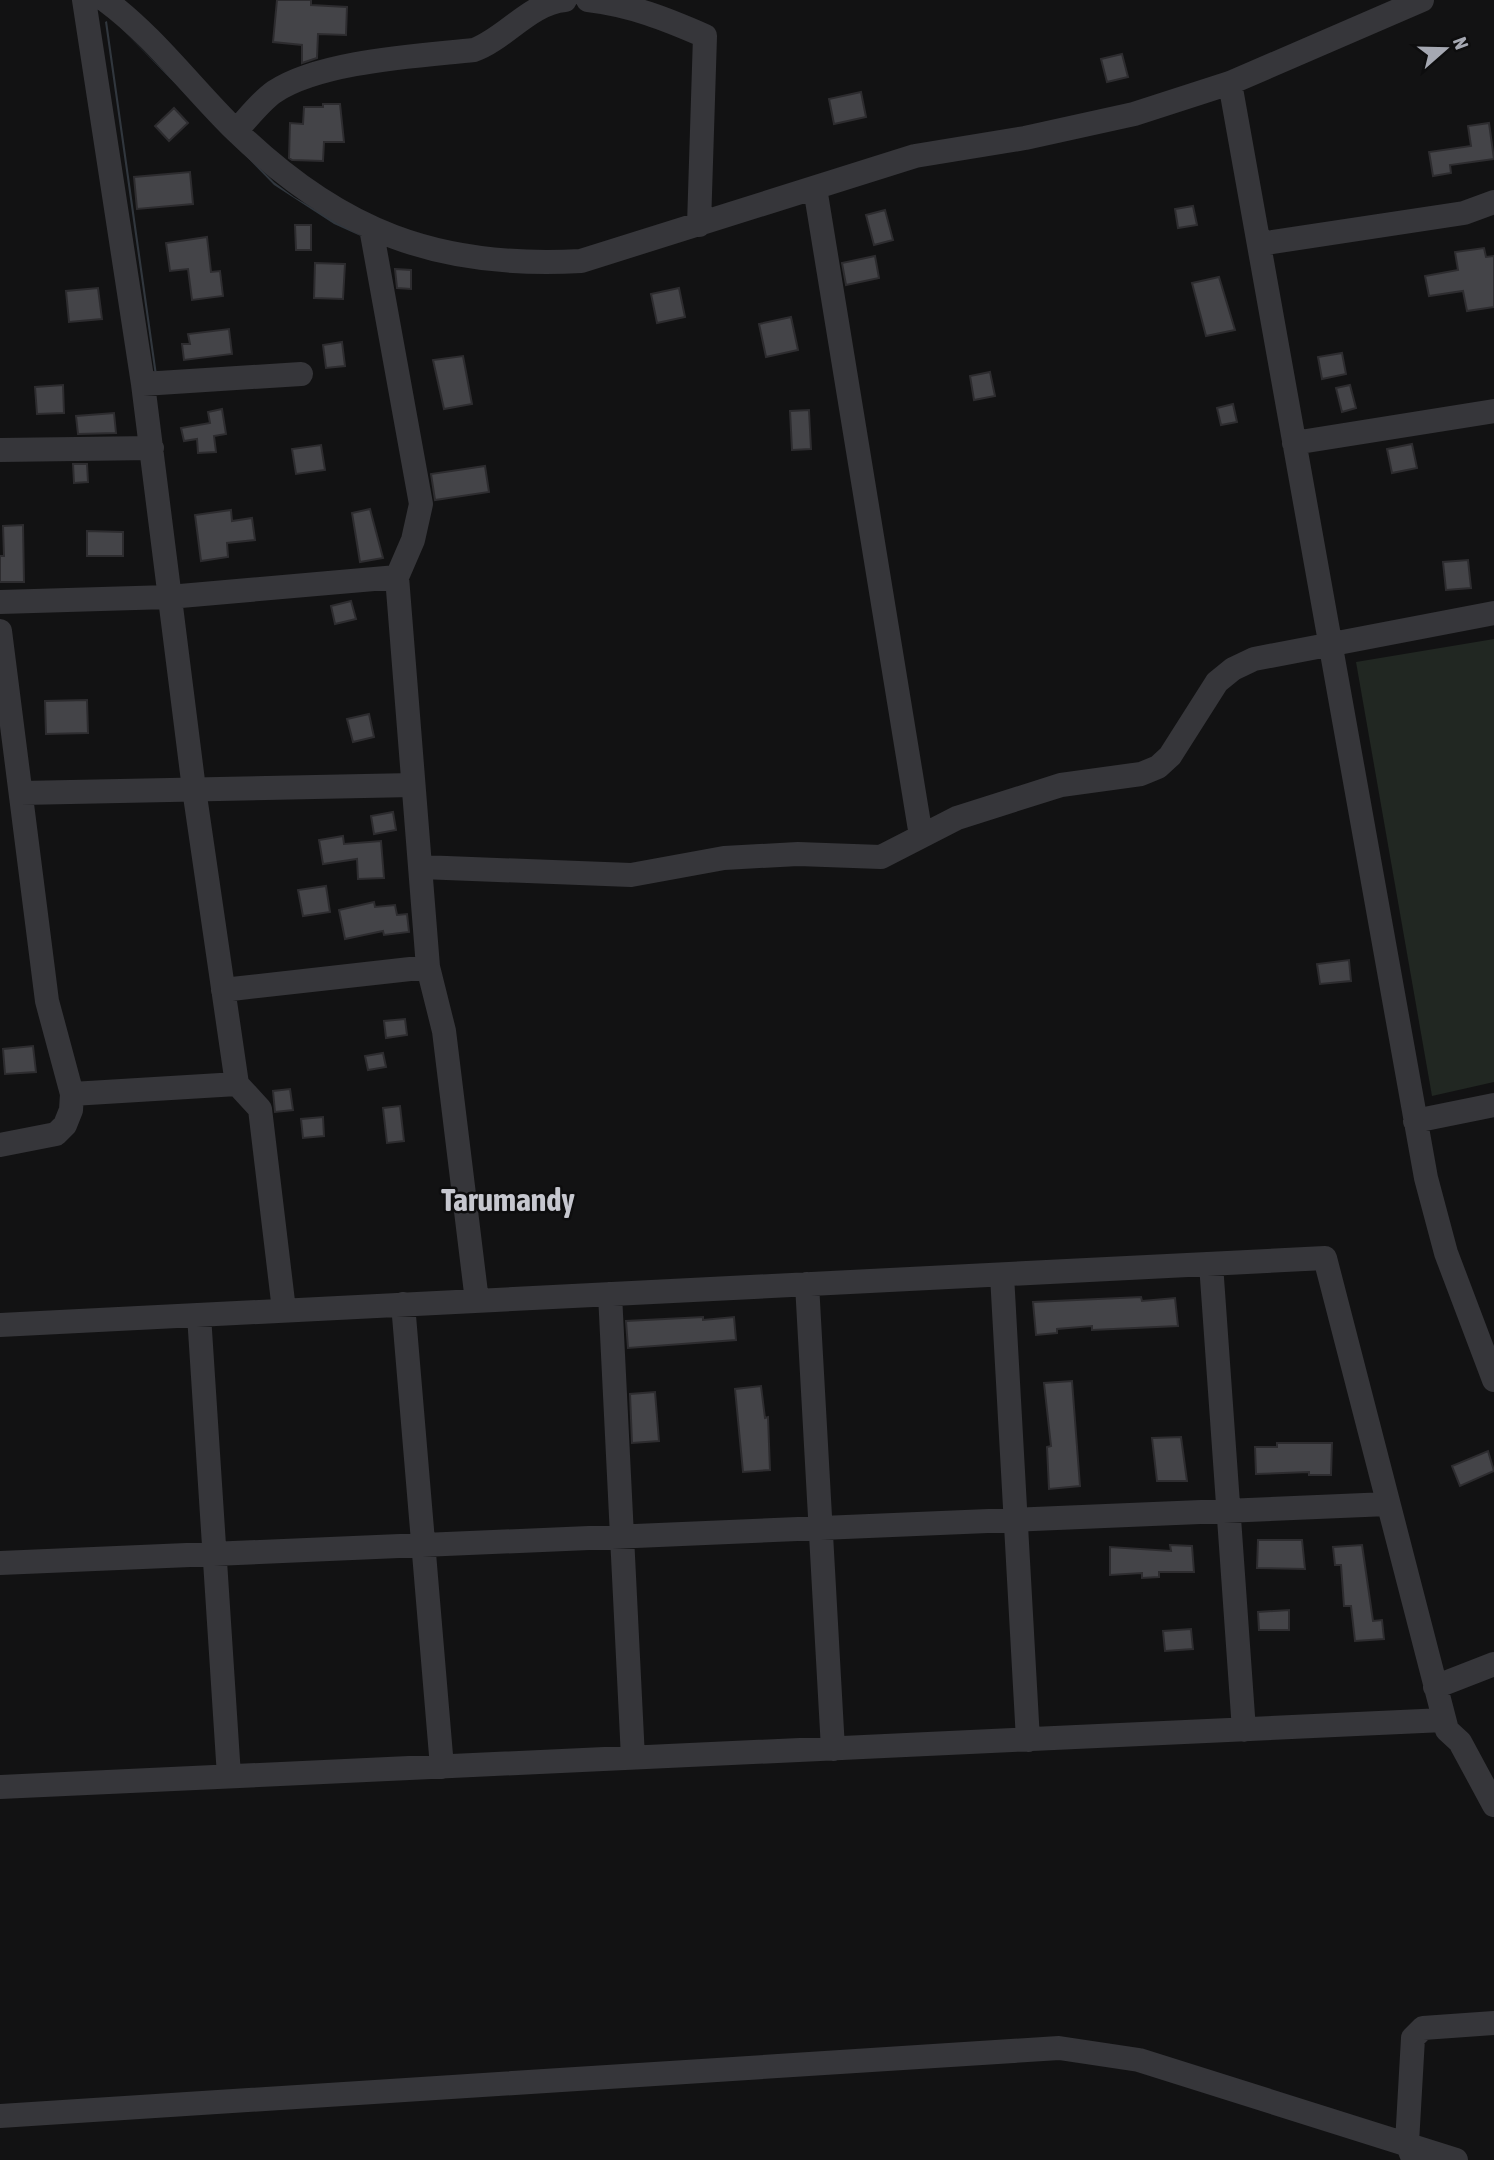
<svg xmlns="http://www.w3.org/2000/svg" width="1494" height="2160" font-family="'Asap Condensed',sans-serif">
<rect width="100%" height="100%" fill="#121213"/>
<path fill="#212722" d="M1494,639v443l-62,14 -76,-434z"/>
<path fill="#31373e" d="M111,18l163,164 20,15 71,41 -31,-14 -60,-39z
M107,21l50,354 -2,1 -50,-354z"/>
<path fill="#444448" stroke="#2d2c2f" stroke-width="2" d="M277,0h34v5l36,2 -1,28 -28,-1 -1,24 -15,5v-18l-29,-3z
M1122,54l6,23 -21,5 -6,-23z
M861,92l5,25 -32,7 -5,-25z
M323,104h17l4,38h-20l-1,19 -31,-1 -3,-2 1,-35 13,1 1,-17h19z
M174,108l14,15 -19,18 -14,-15z
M1489,123l5,36 -44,6 1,8 -18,3 -4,-24 42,-6 -3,-20z
M190,172l3,32 -56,5 -3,-32z
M1193,206l4,19 -19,3 -3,-19z
M885,210l8,30 -19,5 -8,-30z
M295,225h16v25h-15z
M207,237l4,35 9,-1 3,25 -31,4 -4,-31 -18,2 -4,-28z
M1484,248l2,9 8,-1v51l-27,4 -4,-20 -34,5 -4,-20 33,-6 -3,-18z
M875,256l4,22 -33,7 -4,-22z
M315,263l30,1 -2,35 -29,-1z
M395,269l16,1v19l-14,-1z
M1219,277l16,53 -29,6 -14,-53z
M98,288l4,31 -33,3 -3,-31z
M679,288l6,29 -28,6 -6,-29z
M791,317l7,33 -32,7 -7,-33z
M229,329l3,25 -48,6 -2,-16h8l-2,-10z
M342,342l3,24 -19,2 -3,-23z
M1342,353l4,21 -24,5 -4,-22z
M463,356l9,48 -28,5 -11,-49z
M990,372l5,24 -21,4 -4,-24z
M63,385l1,28 -27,1 -2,-27z
M1350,385l6,23 -14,4 -6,-24z
M1233,404l4,18 -16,3 -4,-17z
M222,409l4,25 -12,2 2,16 -18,1 -1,-14 -13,2 -3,-13 29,-5 -2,-11z
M809,410l2,39 -19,1 -2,-39z
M114,413l2,20 -38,1 -2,-18z
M1412,444l5,24 -25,5 -5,-24z
M321,445l4,25 -29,4 -4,-25z
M73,464h14l1,18 -14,1z
M485,466l4,26 -54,8 -4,-26z
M370,509l13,49 -23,4 -8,-49z
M231,510l1,11 20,-3 3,22 -28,3 1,14 -27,4 -6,-46z
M23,525l1,57h-24v-26h4l-1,-30z
M87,531l36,1v24h-36z
M1468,560l3,28 -25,2 -3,-28z
M351,601l5,18 -21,5 -4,-18z
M87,700l1,33 -42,1 -1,-33z
M369,714l5,23 -21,5 -6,-23z
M393,812l3,18 -22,4 -3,-18z
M343,836l1,8 37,-3 3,37 -26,1 -1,-20 -34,5 -4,-24z
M326,886l4,26 -27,4 -5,-26z
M374,902l1,5 20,-2 2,10 10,-1 2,18 -25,3 -1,-4 -38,8 -6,-29z
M1349,960l2,21 -31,3 -3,-20z
M405,1019l2,16 -21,3 -2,-17z
M33,1046l3,26 -31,2 -2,-25z
M383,1053l3,14 -18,3 -3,-14z
M290,1089l3,21 -18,2 -2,-21z
M400,1106l4,35 -17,2 -4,-35z
M323,1117l1,19 -21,2 -2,-19z
M1141,1297l1,4 33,-3 3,28 -86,4v-4l-35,3v4l-21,2 -3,-33z
M703,1317v3l31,-3 2,23 -108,8 -2,-27z
M1072,1381l8,105 -31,3 -2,-42 4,-1 -7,-63z
M761,1386l4,32 3,-1 2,53 -27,2 -8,-83z
M655,1392l4,49 -27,2 -2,-49z
M1181,1437l6,44h-30l-5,-43z
M1277,1443h55l-1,32h-22v-3l-53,2 -1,-27h22z
M1488,1451l6,20 -34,15 -8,-20z
M1258,1540h44l3,29 -48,-1z
M1170,1545l22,1 2,26h-35v5l-17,1v-5l-32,2v-28l61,4z
M1362,1545l11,76 9,-1 2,19 -29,2 -4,-35h-7l-3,-41h-6l-2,-18z
M1289,1610v20h-30l-1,-18z
M1191,1629l2,20 -28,2 -2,-20z"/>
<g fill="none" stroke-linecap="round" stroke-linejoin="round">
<path stroke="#36363a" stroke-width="24" d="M84,0l59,384 51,405 43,295 23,25 24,201
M105,0c49,36 87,88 131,131 103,100 201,138 345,130l334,-105 110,-18 109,-24 96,-31 192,-83
M588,0c43,5 78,19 117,36l-6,189
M1230,83l196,1095 20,75 48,127
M236,131c12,-13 24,-29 38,-39 46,-31 144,-36 200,-42 31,-11 56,-47 91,-50
M815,188l106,648
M371,228l50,276 -8,36 -16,37 31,390 16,64 33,270
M1259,244l205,-31 30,-11
M143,384l158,-10
M1294,443l200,-32
M0,450l152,-2
M0,602l169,-5 228,-20
M0,631l47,370 25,93 -1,16 -6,15 -9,9 -56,11
M21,793l392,-8
M421,867l210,8 93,-17 74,-4 83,3 76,-39 104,-33 80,-11 17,-7 12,-11 47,-74 16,-13 21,-10 240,-46
M223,990l205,-23
M72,1094l165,-10
M1415,1121l79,-16
M1211,1264l33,466
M1002,1275l26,465
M807,1284l26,465
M610,1294l23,464
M403,1304l39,463
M199,1315l30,461
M0,1325l1325,-67 122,472 13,12 34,63
M0,1563l1388,-59
M1435,1687l59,-23
M0,1787l1444,-67
M0,2116l1059,-68 80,12 317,100
M1412,2156l-5,-13 6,-105 10,-10 71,-5"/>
</g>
<g text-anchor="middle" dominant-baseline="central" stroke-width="5" stroke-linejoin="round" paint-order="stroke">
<g font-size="32" font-weight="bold" fill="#c6c7cf" stroke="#0d0d0e">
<text x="508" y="1199">Tarumandy</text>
</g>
</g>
<g transform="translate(1445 49) rotate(70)" stroke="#0d0d0e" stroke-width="5" paint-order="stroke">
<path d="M0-5L12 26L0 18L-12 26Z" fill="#a5a8b2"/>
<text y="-10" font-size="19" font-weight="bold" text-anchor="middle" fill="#a5a8b2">N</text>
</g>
</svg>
